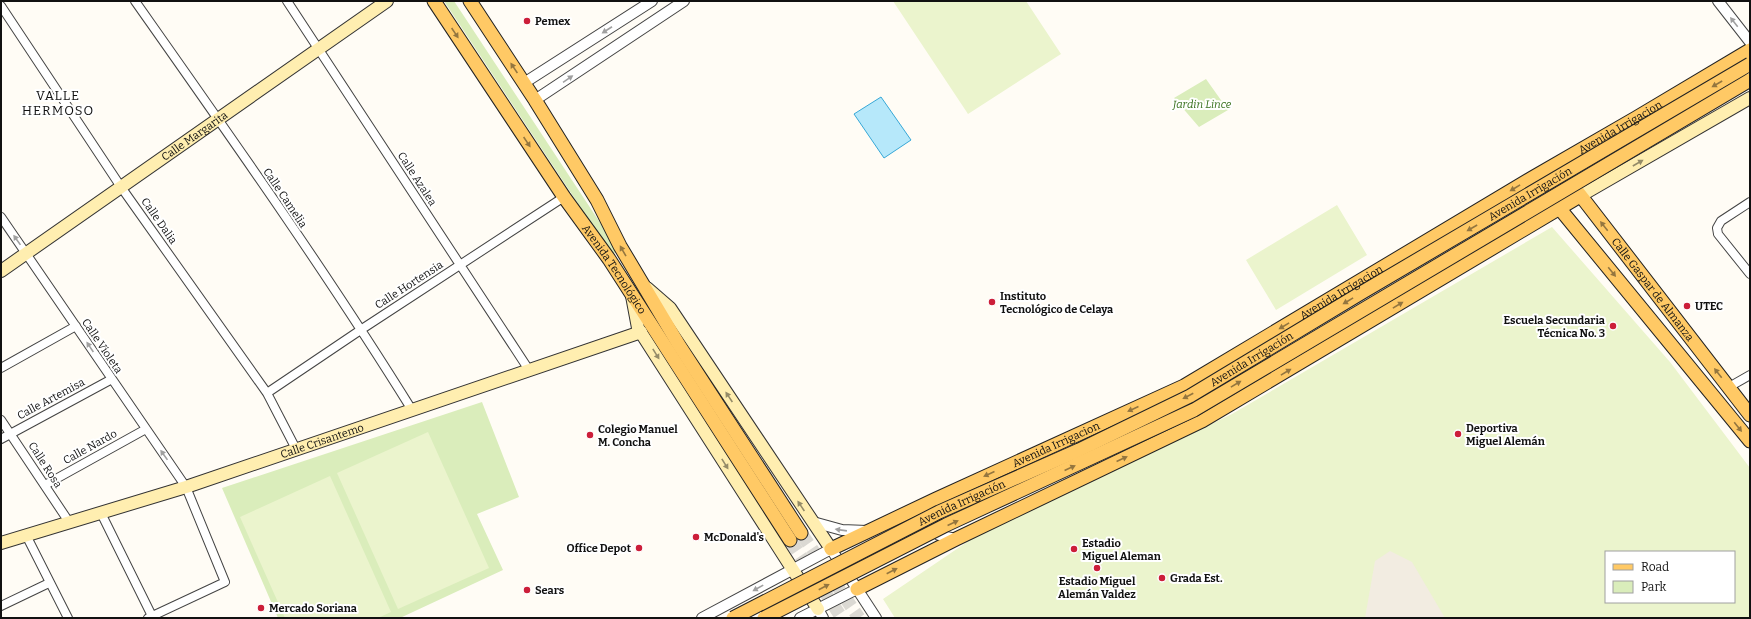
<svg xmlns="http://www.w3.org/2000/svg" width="1751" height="619" font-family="Bitter,serif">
<rect width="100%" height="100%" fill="#fffcf5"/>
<path fill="#daedbb" d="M444,1h10l164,249 -6,5z
M1206,79l22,31 -29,17 -25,-29z
M482,402l37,95 -42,17 26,56 -103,48h-122l-56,-130z"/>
<path fill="#ebf4cd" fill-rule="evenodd" d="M893,1h133l35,53 -93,60z
M1337,205l30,50 -91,55 -30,-50z
M1552,227l118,135 80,106v150h-855l-12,-19 90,-61 105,-54 71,-30 83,-40zM1606,552h128v50h-128z
M428,432l61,136 -91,41 -61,-136z
M330,476l61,136 -13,6h-93l-45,-101z"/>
<path fill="#f2ece1" d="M1390,551l22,11 33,56h-80l10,-57z"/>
<path fill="#b6e8fa" stroke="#37a8d7" d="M881,97l30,43 -27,18 -30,-44z"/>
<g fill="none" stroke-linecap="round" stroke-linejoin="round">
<path stroke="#dbd9d3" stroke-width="13" stroke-dasharray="13 6" stroke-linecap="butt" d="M801,533l58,85
M790,540l52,78"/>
<g stroke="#444" stroke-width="10">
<path id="minor" d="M135,1c95,135 190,269 277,409
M287,1l242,369
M1,6l120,181 146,206 29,56
M1750,202l-29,19 -4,7 1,6 32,40
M1,217l185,270 39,95 -77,36
M1,368l75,-42
M1729,387l21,-12
M267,393l95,-64 202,-132
M1,420l68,102
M1,439l111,-60
M45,485l101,-56
M101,513l51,103
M26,535l42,83
M1,606l48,-23"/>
</g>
<g stroke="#444" stroke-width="12">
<path id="tertiary" d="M1718,1l32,41
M524,83l128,-82
M535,100l149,-99
M930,511l2,16 7,8 17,4
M813,522l29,8 25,1
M818,609l5,9
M702,618l129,-69 45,69
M800,618l57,-29"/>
</g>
<g stroke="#333" stroke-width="14">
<g id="secondary">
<path d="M1580,196l170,-98"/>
<path id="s1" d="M1,271l386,-270"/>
<path d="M647,288l23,20 161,241"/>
<path d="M632,296l6,32 180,281"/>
<path id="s2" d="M1,543l185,-56 455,-155"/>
</g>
</g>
<g stroke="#222" stroke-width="15">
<g id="primary">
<path id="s3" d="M434,1l130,196 45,62 181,281"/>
<path d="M470,1l65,99 62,100 23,46 59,99 122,188"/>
<path id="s4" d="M1557,165l193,250"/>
<path d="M1560,209l190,232"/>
<path id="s5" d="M831,549l105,-50 248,-113 348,-208 104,-60 114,-68"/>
<path d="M857,589l99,-50 246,-118 378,-225"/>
</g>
</g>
<use href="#minor" stroke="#fff" stroke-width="8"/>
<use href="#tertiary" stroke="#fff" stroke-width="10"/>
<use href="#secondary" stroke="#ffeeb0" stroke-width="12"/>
<use href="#primary" stroke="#ffc965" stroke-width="13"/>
<g stroke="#222" stroke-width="15" stroke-linecap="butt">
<g id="primary-bridge">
<path id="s6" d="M733,618l206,-106 140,-62 111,-54 171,-103 389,-229"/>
<path d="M764,618l182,-93 248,-115 556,-330"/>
</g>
</g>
<use href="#primary-bridge" stroke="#ffc965" stroke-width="13"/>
</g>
<defs><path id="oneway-solid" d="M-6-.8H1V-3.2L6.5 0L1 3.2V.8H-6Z"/></defs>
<g fill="#a0a0a0">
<use href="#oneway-solid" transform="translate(1734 22) rotate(-128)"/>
<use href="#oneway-solid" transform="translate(607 30) rotate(147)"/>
<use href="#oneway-solid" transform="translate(568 79) rotate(-34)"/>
<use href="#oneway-solid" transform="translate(17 240) rotate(-125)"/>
<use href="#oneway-solid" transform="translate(90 347) rotate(-124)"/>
<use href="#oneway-solid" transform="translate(164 455) rotate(-125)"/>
<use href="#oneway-solid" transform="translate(841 530) rotate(-172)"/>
<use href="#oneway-solid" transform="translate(758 588) rotate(151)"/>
</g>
<g fill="#94763f">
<use href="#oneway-solid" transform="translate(455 33) rotate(56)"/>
<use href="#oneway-solid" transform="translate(514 68) rotate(-124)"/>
<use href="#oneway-solid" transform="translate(1717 84) rotate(150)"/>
<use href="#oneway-solid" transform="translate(527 142) rotate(56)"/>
<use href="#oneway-solid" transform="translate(1515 188) rotate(149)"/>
<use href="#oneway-solid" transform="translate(1604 226) rotate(-128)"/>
<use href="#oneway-solid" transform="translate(1472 228) rotate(150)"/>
<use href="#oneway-solid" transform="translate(623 251) rotate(-120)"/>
<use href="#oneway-solid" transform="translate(1612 272) rotate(51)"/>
<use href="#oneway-solid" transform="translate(1348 301) rotate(149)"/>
<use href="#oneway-solid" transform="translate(1398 305) rotate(-31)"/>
<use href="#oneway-solid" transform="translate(1284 326) rotate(149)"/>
<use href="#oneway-solid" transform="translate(1286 372) rotate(-31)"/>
<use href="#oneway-solid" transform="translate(1718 373) rotate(-128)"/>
<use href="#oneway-solid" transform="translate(1236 384) rotate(-31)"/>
<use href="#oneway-solid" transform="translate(1188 396) rotate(152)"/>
<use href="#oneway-solid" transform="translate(1133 409) rotate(156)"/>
<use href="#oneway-solid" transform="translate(1738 427) rotate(51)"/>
<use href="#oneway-solid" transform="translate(1122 459) rotate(-25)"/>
<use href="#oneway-solid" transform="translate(1070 468) rotate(-25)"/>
<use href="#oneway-solid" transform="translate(989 474) rotate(156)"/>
<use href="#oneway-solid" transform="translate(953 523) rotate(-25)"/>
<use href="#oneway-solid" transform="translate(892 571) rotate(-27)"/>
<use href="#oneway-solid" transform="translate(824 587) rotate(-28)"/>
</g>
<g fill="#948b68">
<use href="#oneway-solid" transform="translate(1638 163) rotate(-30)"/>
<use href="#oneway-solid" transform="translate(656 354) rotate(58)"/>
<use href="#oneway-solid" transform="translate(729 397) rotate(-124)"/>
<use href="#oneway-solid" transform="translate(725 464) rotate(58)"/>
<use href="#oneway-solid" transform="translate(801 506) rotate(-124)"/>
</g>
<g fill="#cc1e39" stroke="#fff" stroke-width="1.5">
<circle cx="527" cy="21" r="4"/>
<circle cx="992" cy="302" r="4"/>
<circle cx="1687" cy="306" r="4"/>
<circle cx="1613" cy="326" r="4"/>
<circle cx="1458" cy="434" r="4"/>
<circle cx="590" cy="435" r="4"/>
<circle cx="696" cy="537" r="4"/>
<circle cx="639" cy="548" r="4"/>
<circle cx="1074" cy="549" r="4"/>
<circle cx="1097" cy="568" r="4"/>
<circle cx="1162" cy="578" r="4"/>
<circle cx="527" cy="590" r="4"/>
<circle cx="261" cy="608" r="4"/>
</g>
<g text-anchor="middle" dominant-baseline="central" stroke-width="4" stroke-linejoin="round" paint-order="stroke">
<g font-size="11" font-weight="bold" fill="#111" stroke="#fff" text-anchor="start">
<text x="535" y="21">Pemex</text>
<text x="1000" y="296">Instituto<tspan x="1000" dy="13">Tecnológico de Celaya</tspan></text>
<text x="1695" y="306">UTEC</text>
<text x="1605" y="320" text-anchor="end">Escuela Secundaria<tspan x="1605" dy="13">Técnica No. 3</tspan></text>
<text x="1466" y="428">Deportiva<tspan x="1466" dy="13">Miguel Alemán</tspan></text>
<text x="598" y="429">Colegio Manuel<tspan x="598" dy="13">M. Concha</tspan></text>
<text x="704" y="537">McDonald's</text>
<text x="1082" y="543">Estadio<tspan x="1082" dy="13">Miguel Aleman</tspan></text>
<text x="631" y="548" text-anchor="end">Office Depot</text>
<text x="1170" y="578">Grada Est.</text>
<text x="1097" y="581" text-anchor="middle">Estadio Miguel<tspan x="1097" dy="13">Alemán Valdez</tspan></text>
<text x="535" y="590">Sears</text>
<text x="269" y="608">Mercado Soriana</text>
</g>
<g font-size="11" font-style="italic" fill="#356f1b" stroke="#fff">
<text x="1202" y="104">Jardin Lince</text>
</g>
<g font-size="11" fill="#111" stroke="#fff">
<text stroke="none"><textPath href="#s5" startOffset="896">Avenida Irrigacion</textPath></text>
<text stroke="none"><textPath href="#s1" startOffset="236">Calle Margarita</textPath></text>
<text transform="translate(417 179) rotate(57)">Calle Azalea</text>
<text stroke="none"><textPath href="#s6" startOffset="904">Avenida Irrigación</textPath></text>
<text transform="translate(285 198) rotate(56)">Calle Camelia</text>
<text transform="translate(159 221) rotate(55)">Calle Dalia</text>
<text stroke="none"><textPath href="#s3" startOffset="323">Avenida Tecnológico</textPath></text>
<text transform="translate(409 285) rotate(-33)">Calle Hortensia</text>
<text stroke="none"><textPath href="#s4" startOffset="157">Calle Gaspar de Almanza</textPath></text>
<text stroke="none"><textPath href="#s5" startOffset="572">Avenida Irrigacion</textPath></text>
<text transform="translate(102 346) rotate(56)">Calle Violeta</text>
<text stroke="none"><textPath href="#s6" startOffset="580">Avenida Irrigación</textPath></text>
<text transform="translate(51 399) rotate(-28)">Calle Artemisa</text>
<text stroke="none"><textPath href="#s2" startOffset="337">Calle Crisantemo</textPath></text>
<text stroke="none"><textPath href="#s5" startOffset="248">Avenida Irrigacion</textPath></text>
<text transform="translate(90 447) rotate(-29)">Calle Nardo</text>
<text transform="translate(45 465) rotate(57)">Calle Rosa</text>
<text stroke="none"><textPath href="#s6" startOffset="256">Avenida Irrigación</textPath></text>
</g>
<g font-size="13" letter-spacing="1" fill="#111" stroke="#fff">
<text x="58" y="95">VALLE<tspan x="58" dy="15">HERMOSO</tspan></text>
</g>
</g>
<rect width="1751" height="619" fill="none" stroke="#111111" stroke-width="4"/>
<rect x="1605" y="551" width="130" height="52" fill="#ffffff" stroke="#a0a0a0"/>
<rect x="1613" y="564" width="20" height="6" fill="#ffc965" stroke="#a0a0a0"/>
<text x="1641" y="571" font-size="12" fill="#111111">Road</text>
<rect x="1613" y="581" width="20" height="12" fill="#daedbb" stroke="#a0a0a0"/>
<text x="1641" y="591" font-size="12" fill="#111111">Park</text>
</svg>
